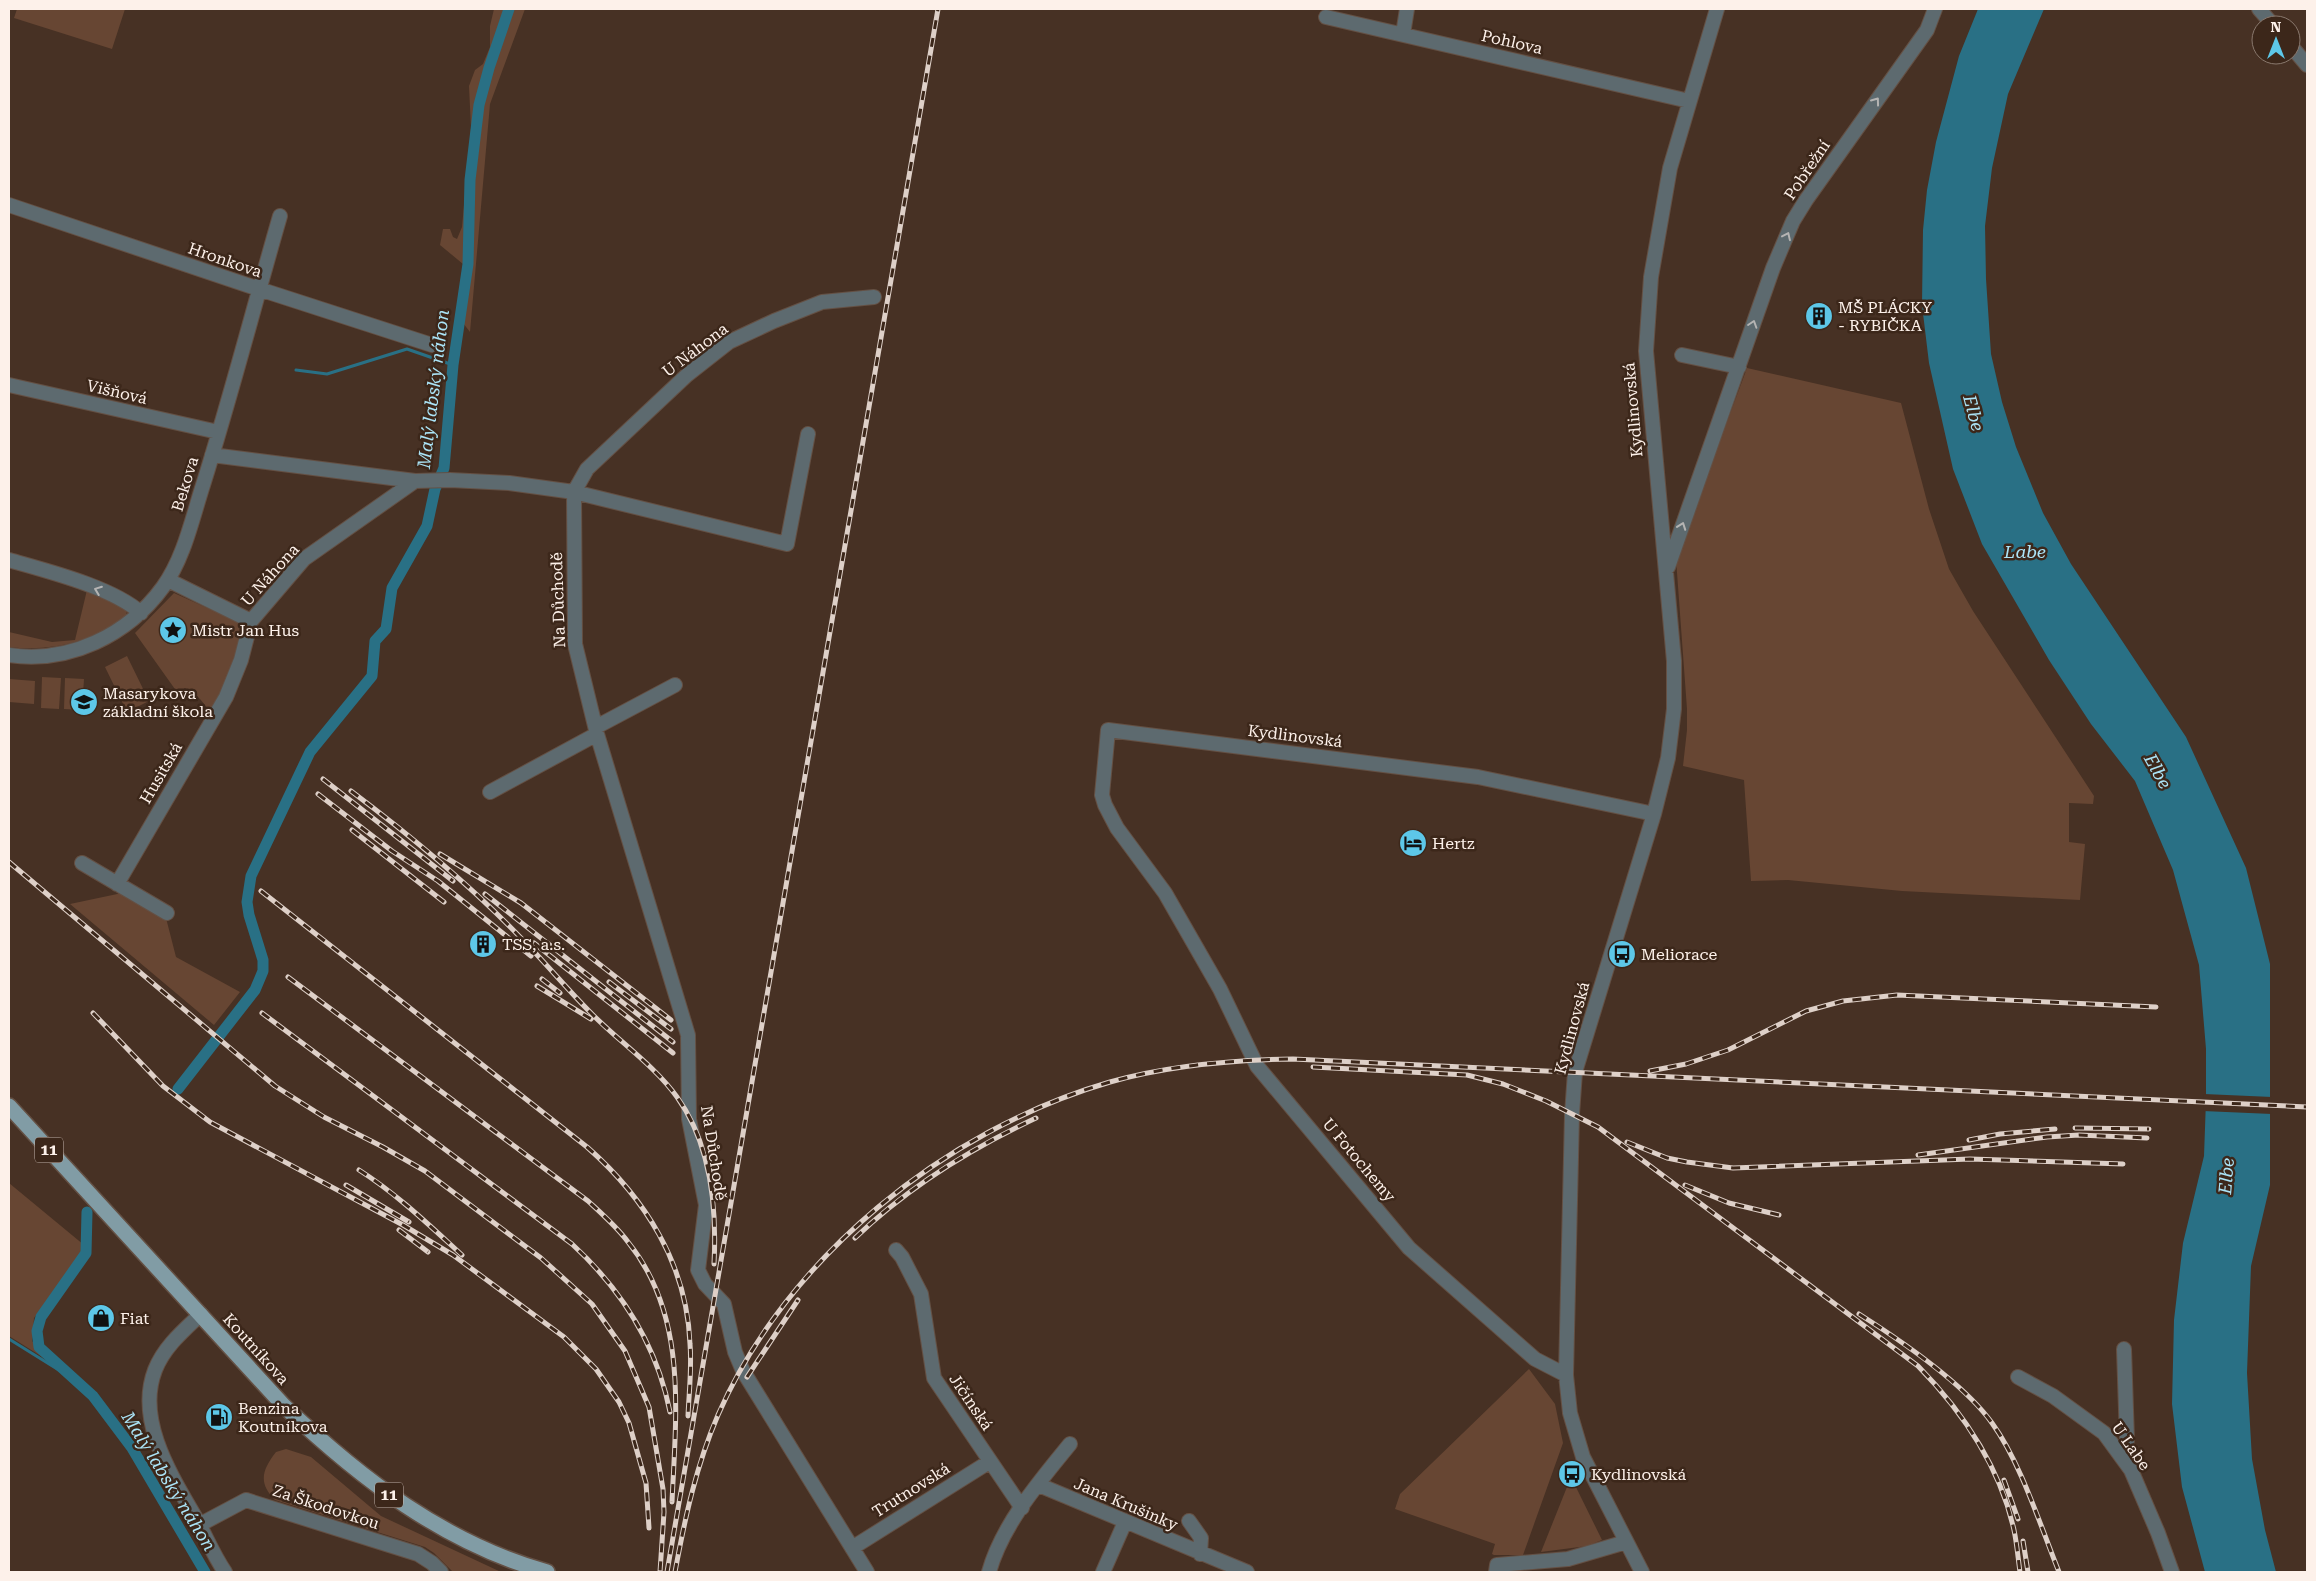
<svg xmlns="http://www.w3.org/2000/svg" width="2316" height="1581" font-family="'Roboto Serif',serif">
<rect width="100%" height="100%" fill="#473124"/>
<path fill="#674633" d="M17,9h108l-13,40 -98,-31z
M494,9h31l-35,95 -20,228 -14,-18 7,-50 -23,-19 3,-16h7l3,8 4,2 5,-12 9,-99 -2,-42 6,-16 8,-6 7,-17v-21z
M1747,368l154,35 28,106 20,60 24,42 121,185 -1,8 -24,-1v39l16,2 -5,56 -178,-9 -114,-11 -37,1 -7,-101 -61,-14 4,-36v-21l-11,-150z
M87,590l34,13 6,8 -1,5c-35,26 -74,36 -117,31v-15l43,10 23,-2z
M174,593l71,32c-7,23 -18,69 -36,85l-9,-11 -15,-11 -8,4 -42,-59z
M127,656l22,45 -22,11 -22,-45z
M42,677l19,1 -2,31 -18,-1z
M65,678l19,1 -2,31 -18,-1z
M9,679l26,2 -1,23 -25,-2z
M122,893l44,25 10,39 64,35 -26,33 -144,-121z
M9,1183l75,62 -3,12 -47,61 -2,23 12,17 -35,-22z
M1529,1369l26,35 8,39 -40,112h-29l-2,-1 3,-10 -100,-35 5,-15z
M286,1449l25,8 70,59 120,56h-48l-19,-19 -9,-6 -150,-47c-17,-17 -13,-30 1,-48z
M1571,1477l31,63 -15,6 -46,6z"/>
<path fill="#297085" d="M1978,9h66l-36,85 -16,74 -7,58 1,53 5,75 11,48 14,45 27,66 28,51 115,173 60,131 24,96v221l-19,81 -4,107 5,86 13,71 11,42h-71l-23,-85 -10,-83 2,-84 9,-77 21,-87 2,-56v-51l-7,-84 -26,-95 -38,-89 -44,-57 -42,-64 -67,-116 -29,-75 -24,-106 -7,-58 1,-75 4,-40 9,-48 23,-86z"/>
<path fill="#473124" d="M2204,1094l68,3v17l-69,-3z"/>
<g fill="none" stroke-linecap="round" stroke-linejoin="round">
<path stroke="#297085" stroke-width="3" d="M296,370l31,4 80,-25 46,16
M9,1339l69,43"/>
<path stroke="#297085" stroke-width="11" d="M178,1089l77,-99 8,-19v-11l-14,-45 -2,-13 4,-26 59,-124 62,-76 3,-35 11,-12 6,-41 35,-62 8,-37 9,-21 9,-103 15,-101 2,-84 9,-75 10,-37 20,-59
M87,1212l-1,41 -45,64 -4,14 2,16 54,49 39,52 73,124"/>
<g stroke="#645044" stroke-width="16">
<path id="minor" d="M2259,9l14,16
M1326,17l363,84
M1403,34l4,-25
M2291,46l16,19
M9,205l250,84 173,56
M1682,355l57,12
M9,385l209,47
M212,455l203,26 35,-1 59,3 65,9 213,52 21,-110
M9,560c38,11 103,27 132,53
M1668,567l105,-299 20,-47 13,-21 121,-170 8,-21
M168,580l83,41
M9,655c60,9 119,-20 154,-68 21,-29 29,-68 40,-102 28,-89 51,-179 77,-269
M596,727l79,-42
M490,792l107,-58
M82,863l85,50
M117,884l109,-187 15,-37 10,-39 53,-62 111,-78
M896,1250l6,7 19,37 13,84 88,130
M201,1314c-18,17 -37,33 -46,56 -20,52 18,108 43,152 9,17 16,34 27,50
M2124,1349l3,91 -3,20
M1566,1375l-31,-16 -126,-111 -152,-182 -37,-77 -55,-96 -48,-65 -12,-23 -3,-10 6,-65 370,47 176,37
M2018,1377l35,19 51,37 27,37 27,63 14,39
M1039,1485l208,87
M1189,1521l12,17 -1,16
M199,1525l47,-25 172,54 14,9 9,9
M852,1548l137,-86
M867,1572l-124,-201 -8,-19 -11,-48 -19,-20 -7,-14 8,-65 -17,-86 -1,-84 -91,-301 -22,-90 -1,-152 13,-23 100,-94 42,-33 45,-21 48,-19 52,-5
M989,1572c13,-47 50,-90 81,-128
M1103,1572l22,-50
M1496,1572l1,-7 71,-6 58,-17
M1642,1572l-59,-115 -13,-44 -4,-38 6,-261 3,-42 79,-258 14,-56 6,-49v-48l-28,-310 5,-74 19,-109 47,-159"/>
</g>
<g stroke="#645044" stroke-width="18">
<path id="major" d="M9,1106l275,300c77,73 160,137 263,166"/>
</g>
<use href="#minor" stroke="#5d6a6f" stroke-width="14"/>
<use href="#major" stroke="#819ca5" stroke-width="15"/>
<g stroke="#ded0c8" stroke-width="5">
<path id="rail" d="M323,779l130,102
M351,791c60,45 117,92 169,146 24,24 46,51 70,75 28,29 63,52 87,85 34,47 40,110 37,167
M318,794l74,57 46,30 93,75
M352,830l92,72
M440,854l81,49 150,117
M9,862l266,224 49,31 59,30 42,24 116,87 51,46 33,47 24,56 14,82 1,23 -4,60
M261,891l326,256c58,51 100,117 103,197 2,24 -1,48 -2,72
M485,894l188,148
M534,943l139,110
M288,977l300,224c14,13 29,26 40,41 60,74 48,171 44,260
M542,979l18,14
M609,982l62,47
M537,986l54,33
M93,1013l70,73 47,36 193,103 50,30 111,82 32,32 23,33 10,21 17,60 3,45
M262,1013l310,231c50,46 85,102 98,168
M1313,1067l154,8 36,9 43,17 52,26 320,239c44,45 82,101 96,164 3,14 4,28 6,42
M1650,1071l36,-7 42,-14 78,-39 37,-10 54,-6 259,12
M2075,1128l74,1
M1969,1140l31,-6 55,-5
M1627,1142l40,16 20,4 46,6 237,-9 153,5
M1918,1155l129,-18 32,-2 68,3
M359,1170c38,24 70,55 103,85
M346,1185l63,37
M1685,1185l44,18 50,12
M399,1230l29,22
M855,1238c53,-51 115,-89 181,-120
M1859,1314c41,26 105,70 133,109 29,40 48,102 67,149
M747,1377l51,-77
M2004,1480l14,39
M2023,1541l5,31
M667,1572l271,-1563
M675,1572c10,-54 21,-106 43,-157 69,-158 227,-285 392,-333 60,-17 121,-22 183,-23l1014,48"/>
</g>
<use href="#rail" stroke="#3c271a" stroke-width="3" stroke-dasharray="9" stroke-linecap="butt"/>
</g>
<defs><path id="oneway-chevron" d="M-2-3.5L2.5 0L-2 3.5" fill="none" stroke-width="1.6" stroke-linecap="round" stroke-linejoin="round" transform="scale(1.25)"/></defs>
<g stroke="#b5b4b3">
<use href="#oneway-chevron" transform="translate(1876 101) rotate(-54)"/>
<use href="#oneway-chevron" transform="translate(1787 236) rotate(-65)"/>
<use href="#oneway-chevron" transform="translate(1753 324) rotate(-72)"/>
<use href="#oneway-chevron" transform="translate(1682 526) rotate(-70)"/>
<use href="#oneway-chevron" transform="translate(98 590) rotate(-159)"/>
</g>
<defs>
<g id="building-disc" transform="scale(1.4375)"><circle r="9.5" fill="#5dc7e8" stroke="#3c271a"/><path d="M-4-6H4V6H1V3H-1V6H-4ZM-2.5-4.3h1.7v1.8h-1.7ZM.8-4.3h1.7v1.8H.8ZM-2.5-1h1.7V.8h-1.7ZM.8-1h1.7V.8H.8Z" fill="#111"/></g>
<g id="sight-disc" transform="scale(1.4375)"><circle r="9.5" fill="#5dc7e8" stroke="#3c271a"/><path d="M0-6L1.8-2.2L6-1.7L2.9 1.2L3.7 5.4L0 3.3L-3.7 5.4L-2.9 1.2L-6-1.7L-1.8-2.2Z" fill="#111"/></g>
<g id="school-disc" transform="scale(1.4375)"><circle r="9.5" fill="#5dc7e8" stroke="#3c271a"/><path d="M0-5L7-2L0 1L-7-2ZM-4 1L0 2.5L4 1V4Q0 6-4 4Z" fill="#111"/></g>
<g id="hotel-disc" transform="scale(1.4375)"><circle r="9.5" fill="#5dc7e8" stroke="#3c271a"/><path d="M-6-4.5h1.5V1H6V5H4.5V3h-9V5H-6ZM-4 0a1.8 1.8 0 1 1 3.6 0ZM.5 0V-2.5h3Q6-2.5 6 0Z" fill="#111"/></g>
<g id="bus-disc" transform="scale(1.4375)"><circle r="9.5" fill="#5dc7e8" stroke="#3c271a"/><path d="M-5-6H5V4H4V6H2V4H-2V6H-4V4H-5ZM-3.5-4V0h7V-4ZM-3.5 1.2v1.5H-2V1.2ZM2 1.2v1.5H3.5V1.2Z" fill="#111"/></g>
<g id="shop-disc" transform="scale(1.4375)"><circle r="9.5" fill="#5dc7e8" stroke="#3c271a"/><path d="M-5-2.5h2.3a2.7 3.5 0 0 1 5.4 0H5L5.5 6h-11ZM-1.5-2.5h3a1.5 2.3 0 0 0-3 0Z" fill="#111"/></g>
<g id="fuel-disc" transform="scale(1.4375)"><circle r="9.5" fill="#5dc7e8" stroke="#3c271a"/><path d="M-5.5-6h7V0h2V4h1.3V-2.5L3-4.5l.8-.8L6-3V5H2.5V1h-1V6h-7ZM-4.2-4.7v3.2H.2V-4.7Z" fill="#111"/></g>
</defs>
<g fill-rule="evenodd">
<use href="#building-disc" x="1819" y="316"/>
<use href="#sight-disc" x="173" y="630"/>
<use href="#school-disc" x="84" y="702"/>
<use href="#hotel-disc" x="1413" y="843"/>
<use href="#building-disc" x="483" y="944"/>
<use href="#bus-disc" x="1622" y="954"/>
<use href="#shop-disc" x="101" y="1318"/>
<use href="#fuel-disc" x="219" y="1417"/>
<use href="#bus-disc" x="1572" y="1474"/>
</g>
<g text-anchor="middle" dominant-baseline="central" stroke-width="5" stroke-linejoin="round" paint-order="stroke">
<g fill="#3c271a" stroke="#c3b4ac" stroke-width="1">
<rect x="35" y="1137.5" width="28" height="25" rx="4"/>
<rect x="375" y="1482.5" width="28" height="25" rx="4"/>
</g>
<g font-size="15" font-weight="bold" fill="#fdf1ea">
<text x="49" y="1150">11</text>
<text x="389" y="1495">11</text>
</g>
<g font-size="16" fill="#fdf1ea" stroke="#3c271a">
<text transform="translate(1512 42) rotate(13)">Pohlova</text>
<text transform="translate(1807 170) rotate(-56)">Pobřežní</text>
<text transform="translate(225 260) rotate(19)">Hronkova</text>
<text transform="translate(695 350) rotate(-37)">U Náhona</text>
<text transform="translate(117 392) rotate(13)">Višňová</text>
<text transform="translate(1633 410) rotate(-95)">Kydlinovská</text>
<text transform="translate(185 484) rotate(-73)">Bekova</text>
<text transform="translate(270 575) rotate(-48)">U Náhona</text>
<text transform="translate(558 600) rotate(-92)">Na Důchodě</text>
<text transform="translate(1295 736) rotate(7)">Kydlinovská</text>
<text transform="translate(161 773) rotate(-60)">Husitská</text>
<text transform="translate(1572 1028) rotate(-75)">Kydlinovská</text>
<text transform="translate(714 1153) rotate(81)">Na Důchodě</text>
<text transform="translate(1359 1160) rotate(50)">U Fotochemy</text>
<text transform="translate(256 1349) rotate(48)">Koutníkova</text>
<text transform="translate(971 1402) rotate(56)">Jičínská</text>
<text transform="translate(2131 1446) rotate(55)">U Labe</text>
<text transform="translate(911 1490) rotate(-32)">Trutnovská</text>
<text transform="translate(1126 1504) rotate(23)">Jana Krušinky</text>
<text transform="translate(326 1507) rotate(18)">Za Škodovkou</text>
</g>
<g font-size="16" fill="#fdf1ea" stroke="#3c271a" text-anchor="start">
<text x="1838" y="307">MŠ PLÁCKY<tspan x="1838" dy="18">- RYBIČKA</tspan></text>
<text x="192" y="630">Mistr Jan Hus</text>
<text x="103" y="693">Masarykova<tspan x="103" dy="18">základní škola</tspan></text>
<text x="1432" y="843">Hertz</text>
<text x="502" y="944">TSS, a.s.</text>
<text x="1641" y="954">Meliorace</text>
<text x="120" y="1318">Fiat</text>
<text x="238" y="1408">Benzina<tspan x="238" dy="18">Koutníkova</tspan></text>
<text x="1591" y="1474">Kydlinovská</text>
</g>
<g font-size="18" font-style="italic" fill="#abe4f7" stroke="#3c271a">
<text transform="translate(433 389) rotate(-83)">Malý labský náhon</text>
<text transform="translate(1974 413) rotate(75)">Elbe</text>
<text x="2025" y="551">Labe</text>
<text transform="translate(2158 771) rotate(61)">Elbe</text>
<text transform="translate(2226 1176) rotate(-85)">Elbe</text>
<text transform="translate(169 1481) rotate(58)">Malý labský náhon</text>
</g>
</g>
<rect width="2316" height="1581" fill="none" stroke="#fdf1ea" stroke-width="20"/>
<g transform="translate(2276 40)"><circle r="24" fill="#3c271a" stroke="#89786d"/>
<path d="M0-4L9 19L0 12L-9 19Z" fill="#5dc7e8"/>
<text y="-8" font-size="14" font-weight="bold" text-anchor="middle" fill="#fdf1ea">N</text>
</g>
</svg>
